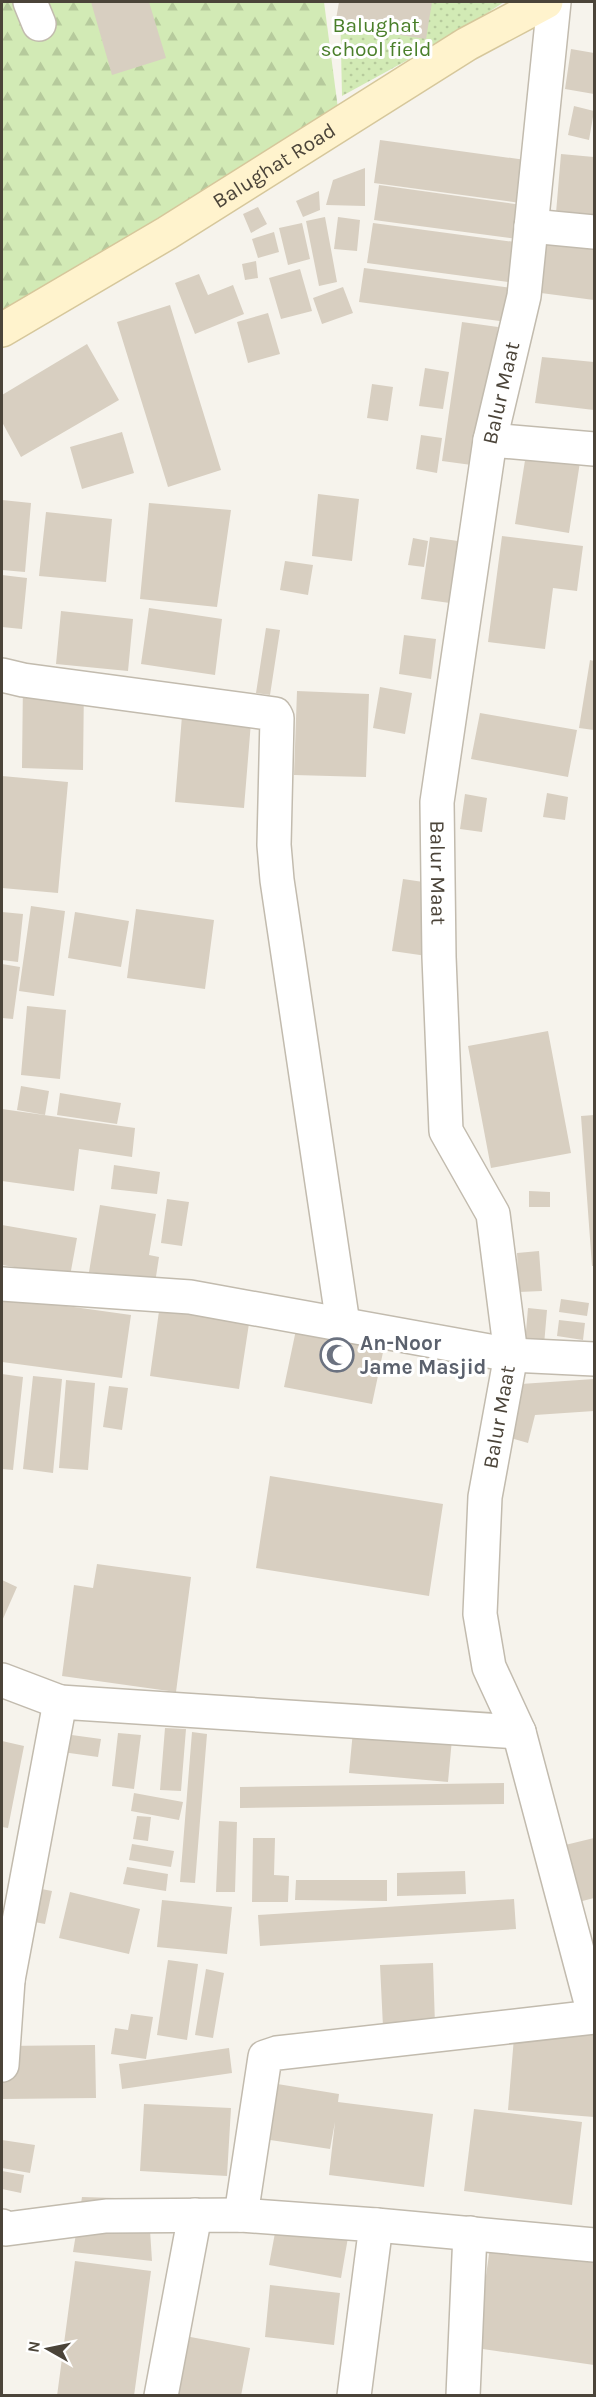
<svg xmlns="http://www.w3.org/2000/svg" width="596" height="2397" font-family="Karla,sans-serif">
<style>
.forest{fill:url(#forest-firs)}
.park{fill:url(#park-dots)}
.building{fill:#d8cfc1}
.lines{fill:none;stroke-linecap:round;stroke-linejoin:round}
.street-casing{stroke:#c2bbae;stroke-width:36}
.secondary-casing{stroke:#d6c79b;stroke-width:36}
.street{stroke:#fff;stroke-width:33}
.secondary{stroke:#fff3cd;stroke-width:33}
.labels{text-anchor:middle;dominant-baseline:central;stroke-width:6;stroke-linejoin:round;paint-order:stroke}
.park-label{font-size:21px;fill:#4a7f2a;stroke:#fff}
.street-label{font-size:21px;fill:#4b4439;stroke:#fff}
.worship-label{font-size:21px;font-weight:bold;fill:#5b616d;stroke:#fff;text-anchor:start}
</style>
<defs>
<pattern id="forest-firs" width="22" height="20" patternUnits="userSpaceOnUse" patternTransform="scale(1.5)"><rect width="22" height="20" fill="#d2eab5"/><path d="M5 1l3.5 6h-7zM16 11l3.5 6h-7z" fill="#b6ca9c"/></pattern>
<pattern id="park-dots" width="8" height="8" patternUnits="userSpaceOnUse" patternTransform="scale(1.5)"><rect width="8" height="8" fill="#d2eab5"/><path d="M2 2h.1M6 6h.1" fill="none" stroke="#b6ca9c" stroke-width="1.8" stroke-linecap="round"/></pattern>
</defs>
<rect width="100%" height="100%" fill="#f6f3ec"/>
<path class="forest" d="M2,2H324L340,124L2,327Z"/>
<path class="park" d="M340,2H504L457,33L342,96Z"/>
<path class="building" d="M91,2H149L166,58L112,75Z
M339,2H432L426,39L335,25Z
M571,49L594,53V94L565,89Z
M574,106L594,111L589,140L568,135Z
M380,140L540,162L535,205L374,183Z
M561,154L594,157V216L556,213Z
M365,168V206L326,205L333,180Z
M379,185L529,206L525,240L374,220Z
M319,191L320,210L303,217L296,201Z
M258,207L267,224L251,233L243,214Z
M325,217L337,282L319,286L306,221Z
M338,217L360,220L357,251L334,249Z
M302,223L310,259L288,265L279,228Z
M373,223L522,243L516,283L367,263Z
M274,232L279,252L258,258L252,239Z
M547,238L594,244V300L541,293Z
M256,261L258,278L245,280L242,264Z
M364,268L511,288L507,322L359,302Z
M300,269L312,311L281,319L269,278Z
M199,274L208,295L233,285L244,314L195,334L175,283Z
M343,287L353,313L322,324L313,298Z
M170,305L221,470L168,487L117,322Z
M268,313L280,354L248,363L237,322Z
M462,322L498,327L479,466L442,461Z
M87,344L119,400L21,457L2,422V395Z
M542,357L594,362V410L535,403Z
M425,368L449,372L443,409L419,406Z
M372,384L393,387L388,421L367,418Z
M122,432L134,473L82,489L70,447Z
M421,435L442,438L437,473L416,469Z
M526,454L580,462L569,533L515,524Z
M318,494L359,499L352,561L312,556Z
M2,500L31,503L25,572L2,570Z
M149,503L231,510L217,607L140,599Z
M46,512L112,519L106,582L39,576Z
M502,536L583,546L577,591L553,588L545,649L488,642Z
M430,537L465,542L457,604L421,599Z
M413,538L428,541L424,567L408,565Z
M285,561L313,565L308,595L280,590Z
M2,575L27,578L22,629L2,627Z
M149,608L222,619L215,675L141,664Z
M61,611L133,619L128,671L56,664Z
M266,628L280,630L270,695L256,693Z
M404,635L436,639L431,679L399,674Z
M590,660L594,661V730L579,728Z
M23,680L84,682L83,770L22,768Z
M380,687L412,693L405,734L373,728Z
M297,691L369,694L366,777L294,775Z
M480,713L577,730L568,777L471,759Z
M182,716L251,722L244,808L175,802Z
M2,776L68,782L58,893L2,888Z
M547,793L568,797L565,820L543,817Z
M465,794L487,798L482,832L460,829Z
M403,879L437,884L427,956L392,951Z
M31,906L65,911L54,996L19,991Z
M136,909L214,920L205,989L127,978Z
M2,912L23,914L18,962L2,960Z
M75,912L129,921L121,967L68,958Z
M2,964L20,967L13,1019L2,1018Z
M27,1006L66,1010L60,1079L21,1075Z
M548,1031L571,1153L491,1168L468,1046Z
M21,1086L49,1091L45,1115L17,1110Z
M60,1093L121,1103L117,1124L57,1115Z
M2,1109L135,1128L132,1157L79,1149L74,1191L2,1181Z
M594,1115V1266H592L581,1116Z
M114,1165L160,1172L157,1194L111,1189Z
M529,1191L550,1192V1207H529Z
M167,1199L189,1202L182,1246L161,1243Z
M100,1205L156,1214L149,1255L159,1257L155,1283L89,1272Z
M2,1225L77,1238L70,1276L2,1265Z
M539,1251L542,1291L519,1292L517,1253Z
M2,1297L131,1315L122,1378L2,1362Z
M561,1299L589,1303L587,1316L559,1312Z
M160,1304L250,1317L239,1389L150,1376Z
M301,1306L389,1324L372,1404L284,1387Z
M528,1308L547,1310L544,1345L525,1343Z
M559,1320L585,1323L583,1340L557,1336Z
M2,1374L23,1377L13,1470L2,1469Z
M33,1376L62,1379L53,1473L23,1469Z
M594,1379V1411L535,1415L528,1443L507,1437L521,1384Z
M66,1380L95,1383L88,1470L59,1468Z
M109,1386L128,1388L122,1430L103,1427Z
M270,1476L443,1504L429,1596L256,1568Z
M97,1564L191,1577L176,1692L62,1676L74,1585L93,1588Z
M2,1580L17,1587L2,1621Z
M165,1728L186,1729L181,1791L160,1790Z
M353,1731L452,1739L448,1782L349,1773Z
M192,1732L207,1734L195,1883L180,1882Z
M57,1733L101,1739L98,1757L55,1751Z
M118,1733L141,1735L134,1789L112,1786Z
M2,1741L24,1746L8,1828L2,1827Z
M504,1783V1804L240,1808V1787Z
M134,1793L183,1802L179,1820L131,1811Z
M137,1816L151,1817L148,1841L133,1839Z
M219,1821L237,1822L235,1892H216Z
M253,1838H275L274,1875L289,1876L288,1902H252Z
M594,1838V1898L571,1904L557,1847Z
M132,1844L174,1851L171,1867L129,1860Z
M127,1867L168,1874L166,1891L123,1884Z
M465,1871L466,1894L397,1896V1873Z
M296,1880H387V1901L295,1900Z
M10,1883L52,1891L45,1924L2,1916Z
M70,1892L140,1909L129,1954L59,1938Z
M514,1899L516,1929L260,1946L258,1915Z
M162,1900L232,1907L227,1954L157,1947Z
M168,1960L198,1964L187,2040L157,2035Z
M433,1963L435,2025L383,2027L380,1965Z
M206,1969L224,1973L213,2038L195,2035Z
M131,2014L153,2017L146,2059L111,2054L115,2028L128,2030Z
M515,2025L594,2031V2117L508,2110Z
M95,2045L96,2098L2,2099V2046Z
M229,2048L232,2073L122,2089L119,2064Z
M265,2082L339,2094L338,2102L433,2114L424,2187L329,2175L335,2122L330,2149L257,2138Z
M144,2104L231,2108L227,2176L140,2171Z
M474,2109L582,2122L572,2205L464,2191Z
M2,2140L35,2145L30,2173L2,2168Z
M2,2171L24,2175L21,2193L2,2189Z
M82,2197L148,2199L152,2261L73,2252Z
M280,2206L351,2220L341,2278L269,2265Z
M491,2240L594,2255V2365L476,2348Z
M75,2261L151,2271L134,2396H57Z
M270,2285L340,2293L334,2345L265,2337Z
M185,2336L250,2348L241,2396H173Z"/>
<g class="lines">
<g class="street-casing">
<g id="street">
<path d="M30,2L39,24"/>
<path id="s1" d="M554,2L524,296L490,440L437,802L439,957L446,1131L493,1214L511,1355L485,1497L480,1614L489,1667L519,1732L594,2014"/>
<path d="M531,226L594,232"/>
<path d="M490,440L594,449"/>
<path d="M2,675L23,680L275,714L277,718L274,845L277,880L343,1324"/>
<path d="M2,1284L190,1297L511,1355L594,1359"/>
<path d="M2,1680L60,1702"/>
<path d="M8,1980L60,1702L519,1732"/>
<path d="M2,1981L8,1980L2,2065"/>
<path d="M241,2215L265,2057L277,2053L594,2017"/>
<path d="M376,2225L594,2245"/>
<path d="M2,2226L6,2229L106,2216L241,2215L376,2225L354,2396"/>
<path d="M161,2396L195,2215"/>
<path d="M463,2396L470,2233"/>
</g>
</g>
<g class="secondary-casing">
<g id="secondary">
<path id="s2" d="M2,330L167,233L467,44L546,2"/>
</g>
</g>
<use href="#street" class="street"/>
<use href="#secondary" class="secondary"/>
</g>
<defs>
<g id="mosque-ring" transform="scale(1.725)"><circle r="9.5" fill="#fff" stroke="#6b7280" stroke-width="1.5"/><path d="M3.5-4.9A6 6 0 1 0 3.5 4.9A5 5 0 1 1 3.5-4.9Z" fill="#6b7280"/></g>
</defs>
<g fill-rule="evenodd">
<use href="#mosque-ring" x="337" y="1355"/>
</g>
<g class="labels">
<g class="park-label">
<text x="376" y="25">Balughat<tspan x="376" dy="24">school field</tspan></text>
</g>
<g class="street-label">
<text stroke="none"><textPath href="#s2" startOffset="318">Balughat Road</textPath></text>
<text transform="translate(501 393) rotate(-77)">Balur Maat</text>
<text stroke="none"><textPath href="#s1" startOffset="880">Balur Maat</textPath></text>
<text transform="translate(499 1417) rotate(-80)">Balur Maat</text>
</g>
<g class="worship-label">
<text x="360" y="1343">An-Noor<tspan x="360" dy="24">Jame Masjid</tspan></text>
</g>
</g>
<rect width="596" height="2397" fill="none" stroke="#4b4439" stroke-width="6"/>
<g transform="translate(48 2349) rotate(279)" stroke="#ffffff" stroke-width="4.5" paint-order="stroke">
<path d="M0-4.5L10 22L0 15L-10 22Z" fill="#4b4439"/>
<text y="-9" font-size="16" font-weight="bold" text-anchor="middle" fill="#4b4439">N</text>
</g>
</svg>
